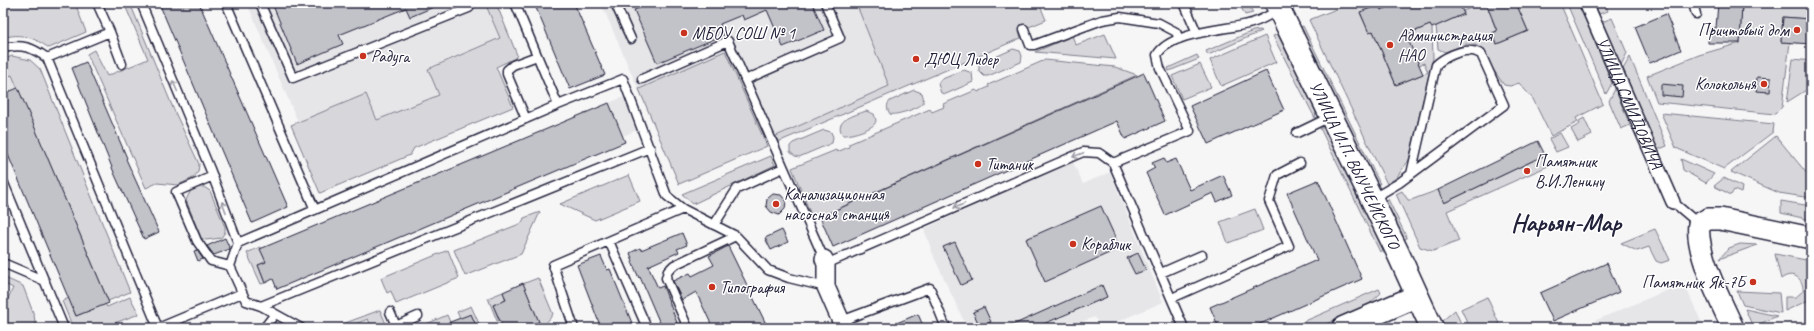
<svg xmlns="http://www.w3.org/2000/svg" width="1814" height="331" font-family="Caveat,sans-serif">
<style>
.built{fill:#e6e6e9}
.green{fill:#d7d7db;stroke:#7c7c8b}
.building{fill:#c2c2c9;stroke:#22223b}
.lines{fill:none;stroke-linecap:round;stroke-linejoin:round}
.service-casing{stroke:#22223b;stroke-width:11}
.pedestrian-casing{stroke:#22223b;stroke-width:16}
.minor-casing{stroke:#22223b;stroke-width:20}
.tertiary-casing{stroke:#22223b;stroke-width:24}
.secondary-casing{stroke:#22223b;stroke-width:25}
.service{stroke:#fff;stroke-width:8}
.pedestrian{stroke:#fff;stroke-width:13}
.minor{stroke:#fff;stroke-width:17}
.tertiary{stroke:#fff;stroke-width:21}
.secondary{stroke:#fff;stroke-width:22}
.oneway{stroke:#9c9ca7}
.poi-dot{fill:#c8321e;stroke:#fff;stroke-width:1.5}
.labels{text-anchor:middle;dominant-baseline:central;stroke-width:3;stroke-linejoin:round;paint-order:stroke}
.poi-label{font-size:17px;fill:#22223b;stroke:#fff;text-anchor:start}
.street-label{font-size:17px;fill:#22223b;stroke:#fff}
.town-label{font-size:25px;font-weight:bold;fill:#22223b;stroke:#fff}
</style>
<rect width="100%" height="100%" fill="#f6f6f7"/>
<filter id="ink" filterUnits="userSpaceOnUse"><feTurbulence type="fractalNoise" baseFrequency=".025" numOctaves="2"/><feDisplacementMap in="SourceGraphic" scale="8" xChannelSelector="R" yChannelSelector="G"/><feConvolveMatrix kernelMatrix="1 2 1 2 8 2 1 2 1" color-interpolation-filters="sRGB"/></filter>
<g filter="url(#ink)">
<path class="built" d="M247,3H485L500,38L428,68L440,95L377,120L366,94L298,122Z
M601,3H856L890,86L677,179Z
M12,75L18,88L3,94V78Z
M623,97L637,130L623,136L609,103Z
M1072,160L1083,184L1110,172L1163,302L1103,328L1094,317L1067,328H967L934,257L924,229Z
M1684,283L1704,328H1595L1592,322Z"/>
<path class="green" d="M11,3H75L86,32L49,48C35,38 20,32 3,38V6Z
M124,3H130L173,108L199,164L198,172L193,178L178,185L157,183L146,188L87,54L94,50L107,76L148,59Z
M485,3H496L517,55L515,58L496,67L513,107L414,148L410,155L320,193L291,125L366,94L377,120L439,95L428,69L500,38Z
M856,3H1039L1046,20L1019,31L1021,38L778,142L776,136L889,86Z
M1239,3H1248L1253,13L1245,15Z
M1351,3H1399L1381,10L1379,5L1360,13L1369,32L1373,31L1396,85L1428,72L1424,63L1419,65L1399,38L1430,25L1432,28L1433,58L1409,160L1396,178L1387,184L1309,20Z
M1482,3H1495L1500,15L1492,19L1497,31L1492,33L1497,44L1528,31L1516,3H1560L1603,104L1576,118L1578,122L1551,136L1533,99L1519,83L1510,86L1504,85L1488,62L1482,49L1475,45L1466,44L1445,52L1438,49L1436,26L1464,14L1463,11Z
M1571,3H1579L1612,83L1606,94L1567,4Z
M1594,3H1605L1608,11L1599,14Z
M1742,3H1811V15H1807L1806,19L1783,17L1781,42H1790L1782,107L1775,114L1657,102L1647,76L1699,55L1740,43Z
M1612,18L1627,53L1621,65L1602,22Z
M1303,26L1380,184L1373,183L1297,28Z
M1260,30L1262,31L1208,55L1206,51L1253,31Z
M1105,34L1116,59L1035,52L1072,36L1076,45Z
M1278,34L1316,111L1315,118L1273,36Z
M1265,36L1276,62L1221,86L1210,60Z
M1013,49L1020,51L1022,56L1021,62L988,76H984L979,71V65L982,63Z
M725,51L767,146L679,184L639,89Z
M1197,55L1199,59L1169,71L1168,68Z
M12,56L30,60L40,69L130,292L108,301L12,75L3,78V60Z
M1630,57L1667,146L1657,150L1623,69Z
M1793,59L1811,61V87L1787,102Z
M1045,60L1115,67L1137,75L813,220L792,168L836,150L837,152L849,147V144L930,109L932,112L944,107L943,104L976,90L978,92L989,87L988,85Z
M1200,64L1211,87L1182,99L1172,76Z
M964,70L972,73L973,82L946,94L941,93L938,84L940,80Z
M1615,89L1630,125L1621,129L1609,101Z
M914,90L922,93C923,96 924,100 923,103C920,108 895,116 890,114C887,109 886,105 890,101Z
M866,111L874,114C875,117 877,121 875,123C873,129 848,136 843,135C832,120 856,115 866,111Z
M1661,113L1774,124L1773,132L1724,169L1676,148Z
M1584,118L1592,135L1578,142L1571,129L1580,124L1579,121Z
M1320,128H1328L1386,248L1380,252Z
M824,130L831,132L833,137L832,143L799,157L795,156L790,152V146L793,143Z
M1560,133L1568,147L1556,152L1549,139Z
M1776,136L1809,176L1808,182L1811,183V198L1779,193L1731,172Z
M771,156L775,165L693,204L682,194Z
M1543,156L1548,166L1447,211L1459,241L1433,251L1420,247L1396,194L1402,191L1408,200H1411L1438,190L1444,203Z
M1681,159L1714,174L1706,183L1683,170Z
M629,175L640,201L595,220L560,204Z
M1724,178L1742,187L1741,193L1734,190L1731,195L1714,186Z
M198,187H204L210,191L225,227V232L221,238L206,240L201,238L186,200L191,190Z
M1388,199L1407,238L1402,241L1385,205Z
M1781,201L1811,206V220L1781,213Z
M1255,209L1263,230L1228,243L1220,222Z
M540,212L521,254L465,276L454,250L522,223L524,218Z
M1655,229L1670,260L1661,263L1656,261L1649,247L1637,251L1621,243Z
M1740,244L1757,245L1719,259L1729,248Z
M260,247L266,262L258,265L265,283L261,284L247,253Z
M448,250L459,278L396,304L391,291L387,293L381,278Z
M1775,254L1811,261V299L1785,311V297H1796L1803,291C1804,278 1792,270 1781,279Z
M3,277L23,286L34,315L36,328H3V309L13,288L3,283Z
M538,278L553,314C544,327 542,328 525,328L539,322L526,291L512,288Z
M1379,289L1381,293L1366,307L1316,328H1289Z
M1737,291L1779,293L1781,313L1743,305Z
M503,292L506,299L493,305L499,320L497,321L488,298Z
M130,297L139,314L101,328H73L62,301L69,298L76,316L105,304L107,307Z
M1487,297L1501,328H1470L1461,309Z
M471,306L481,328C471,328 460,320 457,312Z
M1745,309L1777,316L1753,327Z
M380,310L387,326L372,328L368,319L345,328H332Z
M1455,310L1463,328H1446L1442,321Z
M447,315L450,322L437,328H423L422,326Z"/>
<path class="building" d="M159,3H199L288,207L252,223Z
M272,3H443L410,17L406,8L339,35L343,44L297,64Z
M534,3H574L605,75L570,89Z
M652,3H812L824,30L783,47L767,10L744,20L742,15L720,24L724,35L657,63L634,10Z
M1399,3H1459L1464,14L1432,28L1430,25L1406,35L1423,74L1396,85L1373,31L1369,33L1360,12L1379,5L1381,10Z
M1486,3H1516L1528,31L1497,44L1492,33L1497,31Z
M1718,3H1742L1740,43H1708L1709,28H1716Z
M1666,14L1681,50L1650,63L1635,27Z
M1783,17L1811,19V44L1781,42Z
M86,62L127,158L126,159L159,232L144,239L115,175L72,68Z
M1266,71L1284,110L1208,144L1190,106Z
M1144,73L1165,121L1125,139L1117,121L833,247L820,217Z
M1757,77L1771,78L1770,92L1756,91Z
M1661,84L1683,86L1682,97L1661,95Z
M18,88L109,303L76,316L3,143V94Z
M609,103L625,142L277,289L273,279L265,283L258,265L266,262L260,249Z
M1538,141L1545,155L1444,203L1438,190Z
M1164,158L1166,163L1176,159L1190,190L1223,175L1232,195L1217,202L1213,193L1165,215L1146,173L1155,168L1152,163Z
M1318,180L1362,279L1251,328H1219L1210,307L1317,260L1287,193Z
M773,194L781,195L786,201L785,209L779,215L771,212L766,206L767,199Z
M1101,206L1120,248L1045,282L1026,239Z
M782,230L788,242L771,250L765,238Z
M682,233L687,245L677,249L679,252L648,266L658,288L663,286L679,328H662L640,277L639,278L632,262L633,261L630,253L640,248L641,250Z
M225,238L230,249L214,255L207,246Z
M955,242L972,280L961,285L943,247Z
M728,246L768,328H713L696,292L682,300L673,281L690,273L692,276L714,265L709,256Z
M197,250L203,259L198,261L194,251Z
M1138,253L1146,270L1135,274L1127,258Z
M601,256L607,270L610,269L634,328H601L577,265Z
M1607,263L1619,292L1553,321L1540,293Z
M523,283L539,322L525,328H503L493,305L506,300L503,292Z
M1102,285L1107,297L1034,328H1006Z
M984,307L991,322L980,327L973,312Z
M471,314L477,328H437V327Z
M918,314L924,328H885Z"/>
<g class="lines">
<g class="service-casing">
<path id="service" d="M141,3L210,169L238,243L230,266L246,301L261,306L301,328
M226,3L315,210
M260,3L293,78L469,8L466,3
M515,3L558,105
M615,3L631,39
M1184,3L1197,33
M1693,3L1696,14
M1024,29L1030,45H1034L1102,20L1120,17L1159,23L1176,32L1179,39
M110,32L122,64
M3,48C22,44 32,47 47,58L158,328
M47,58L110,32L97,3
M642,79L728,41L824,259
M745,80L840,38L825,3
M526,119L507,74V70L513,65L537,56
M1297,133L1330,117
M1113,163L1190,131L1160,68L1157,55C1170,32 1224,30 1248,24C1259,22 1269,15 1279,10
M213,176L176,192L197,241L211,261L230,266
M3,181L64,328
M1372,199L1399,183L1504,105L1481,54C1478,53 1475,51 1472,51C1461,49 1443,58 1436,65L1411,174
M1673,202L1699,224
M714,225L737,189L783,168
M609,241L647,328
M238,243L558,105L623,79L667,196L683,209L736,236L768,270L789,278L826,287
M3,263L45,281
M826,264L1083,152L1099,153L1113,163L1184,328
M1161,273L1202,255
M1172,298L1289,246L1269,201L1277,175L1300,163
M261,306L650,148
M390,312L397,328
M841,321L930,288L946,328
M396,326L418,316
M158,328L242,293
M264,328L275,314
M574,328L553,265L683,209
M688,328L666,278L668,271L674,265L736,236"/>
</g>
<g class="pedestrian-casing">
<g id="pedestrian">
<path id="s1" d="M1586,3L1673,202"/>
</g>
</g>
<g class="minor-casing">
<path id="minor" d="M824,259L826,264V287L844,328"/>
</g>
<g class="tertiary-casing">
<path id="tertiary" d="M1733,328C1721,302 1695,252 1699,224L1708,219H1720L1811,238"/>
</g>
<g class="secondary-casing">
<g id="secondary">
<path id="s2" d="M1276,3L1397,251L1432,328"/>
<path d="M1343,328L1417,296"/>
</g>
</g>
<use href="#service" class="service"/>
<use href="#pedestrian" class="pedestrian"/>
<use href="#minor" class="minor"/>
<use href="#tertiary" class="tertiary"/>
<use href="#secondary" class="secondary"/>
</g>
<defs><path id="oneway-shaft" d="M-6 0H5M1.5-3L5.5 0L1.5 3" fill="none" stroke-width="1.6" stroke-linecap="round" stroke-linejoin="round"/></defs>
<g class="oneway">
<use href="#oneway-shaft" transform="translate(175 86) rotate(-113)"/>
<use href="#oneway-shaft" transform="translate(1078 155) rotate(159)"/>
<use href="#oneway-shaft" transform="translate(959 206) rotate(157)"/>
<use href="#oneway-shaft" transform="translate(224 207) rotate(-111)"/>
</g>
</g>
<g class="poi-dot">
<circle cx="1797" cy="30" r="4"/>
<circle cx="684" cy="33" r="4"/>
<circle cx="1390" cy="45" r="4"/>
<circle cx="363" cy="56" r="4"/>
<circle cx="916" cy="59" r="4"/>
<circle cx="1764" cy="84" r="4"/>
<circle cx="978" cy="164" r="4"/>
<circle cx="1527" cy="171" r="4"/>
<circle cx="776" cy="204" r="4"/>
<circle cx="1073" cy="244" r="4"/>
<circle cx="1753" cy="282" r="4"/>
<circle cx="712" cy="287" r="4"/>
</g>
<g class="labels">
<g class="poi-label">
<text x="1789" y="30" text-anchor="end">Причтовый дом</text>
<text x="692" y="33">МБОУ СОШ № 1</text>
<text x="1398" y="35">Администрация<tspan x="1398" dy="20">НАО</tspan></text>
<text x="371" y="56">Радуга</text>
<text x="924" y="59">ДЮЦ Лидер</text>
<text x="1756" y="84" text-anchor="end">Колокольня</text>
<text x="1535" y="161">Памятник<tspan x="1535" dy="20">В.И.Ленину</tspan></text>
<text x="986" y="164">Титаник</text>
<text x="784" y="194">Канализационная<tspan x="784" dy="20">насосная станция</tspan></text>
<text x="1081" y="244">Кораблик</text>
<text x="1745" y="282" text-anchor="end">Памятник Як-7Б</text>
<text x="720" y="287">Типография</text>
</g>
<g class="street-label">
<text stroke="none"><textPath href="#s1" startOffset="109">УЛИЦА СМИДОВИЧА</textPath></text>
<text stroke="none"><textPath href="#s2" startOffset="180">УЛИЦА И.П. ВЫУЧЕЙСКОГО</textPath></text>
</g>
<g class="town-label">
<text x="1566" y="223">Нарьян-Мар</text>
</g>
</g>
<rect width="1814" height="331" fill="none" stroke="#fff" stroke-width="16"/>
<rect x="8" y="8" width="1798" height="315" fill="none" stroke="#22223b" stroke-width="1.5" filter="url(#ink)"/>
</svg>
